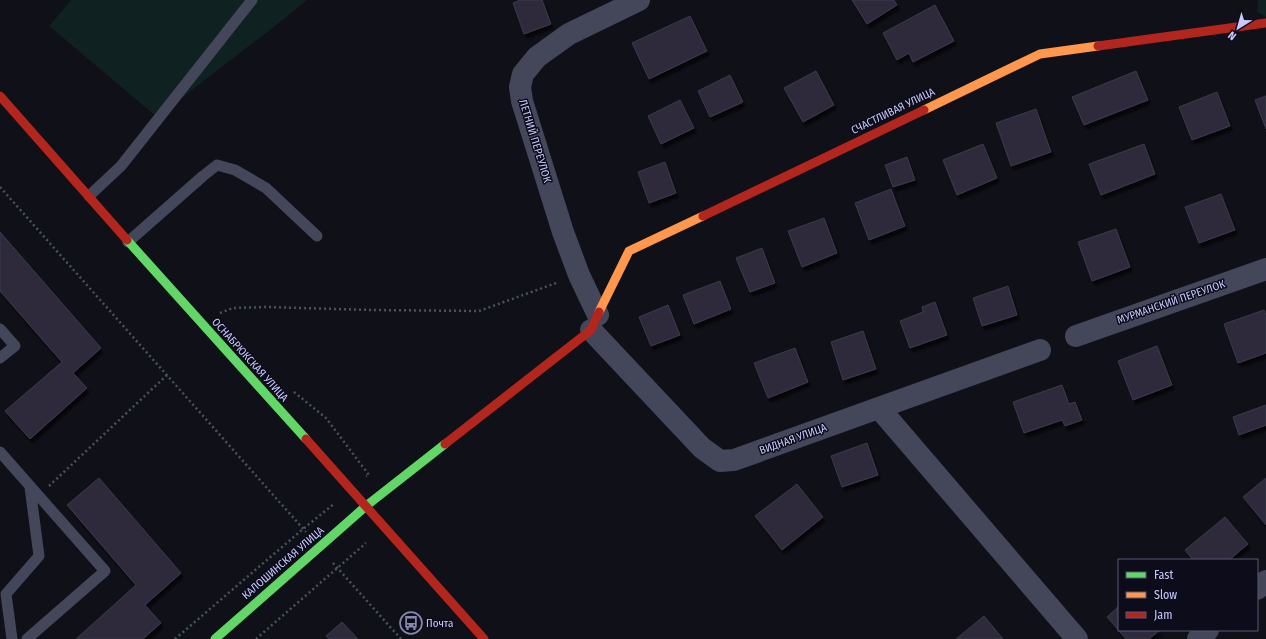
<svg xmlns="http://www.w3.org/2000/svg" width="1266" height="639" font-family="'Fira Sans Condensed',sans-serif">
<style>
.green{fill:#0f2120}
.building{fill:#2d2c3a;stroke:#3a3a4c;filter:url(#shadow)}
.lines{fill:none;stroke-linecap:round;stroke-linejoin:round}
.path{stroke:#46555d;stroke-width:2.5;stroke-dasharray:2 3;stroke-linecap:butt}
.lane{stroke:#444659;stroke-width:11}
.street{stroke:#444659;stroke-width:22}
.fast{stroke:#63d668;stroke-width:9}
.slow{stroke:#ff974d;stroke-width:9}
.jam{stroke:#b3261e;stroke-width:9}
.labels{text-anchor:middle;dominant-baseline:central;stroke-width:3;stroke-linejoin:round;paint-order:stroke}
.street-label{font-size:11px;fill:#c8c9fc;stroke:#0c0c1b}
.poi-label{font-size:11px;fill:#c8c9fc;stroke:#0c0c1b;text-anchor:start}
</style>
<defs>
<filter id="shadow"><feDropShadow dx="2.5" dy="4.5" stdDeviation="1" flood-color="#0009"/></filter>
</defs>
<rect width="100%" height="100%" fill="#101018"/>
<path class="green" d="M71,0H307L284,19L157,117L49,26Z
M1258,0H1266V17L1257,12Z"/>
<path class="building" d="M520,0H542L551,24L524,34L513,3Z
M852,0H894L897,5L867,24Z
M935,5L954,41L913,62L909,53L897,60L883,33Z
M690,16L707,51L649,79L632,43Z
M816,71L834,105L803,122L784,88Z
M1136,71L1148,100L1084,125L1072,97Z
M730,75L743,102L710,117L698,91Z
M1217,92L1230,126L1192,140L1179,107Z
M1266,96V129L1255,100Z
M680,100L694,128L661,144L648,116Z
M1036,109L1051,152L1011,166L996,123Z
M983,144L997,178L957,195L943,160Z
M1144,144L1155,174L1101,195L1089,164Z
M907,157L915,180L893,187L885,165Z
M665,162L676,193L649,203L638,172Z
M891,189L905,226L869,240L855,203Z
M1221,194L1235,230L1199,243L1185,207Z
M824,218L837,253L802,267L788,231Z
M1116,229L1130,267L1092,281L1078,242Z
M0,232L101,348L73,373L87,388L30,439L5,411L62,362L0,291Z
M762,248L775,283L750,292L736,258Z
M720,281L731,309L694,324L683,295Z
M1008,286L1017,315L982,326L973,298Z
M935,302L947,335L910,348L900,321L923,312L922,307Z
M668,305L680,335L651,346L639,317Z
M1264,310L1266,315V353L1238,363L1224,324Z
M863,331L876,369L843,380L831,342Z
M1157,346L1172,385L1133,400L1118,361Z
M795,348L808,382L768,398L754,363Z
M1062,385L1069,404L1075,402L1082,420L1065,426L1062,420L1024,433L1013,402Z
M1266,405V425L1239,435L1233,417Z
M867,443L878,475L842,487L831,456Z
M99,478L181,573L145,605L161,623L143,639H76L136,585L67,505Z
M1266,478V525L1243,497Z
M797,484L823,517L782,550L755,516Z
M1225,517L1248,544L1229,560H1193L1185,550Z
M1119,606V630H1160L1149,639H1126L1107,617Z
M984,616L1003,639H956Z
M342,622L358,639H329L326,636Z"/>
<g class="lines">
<path class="path" d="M0,187L306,532
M220,313L233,308L267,307L371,310L479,311L559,282
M294,392L326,418L369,475L366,476
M49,486L167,375
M333,563L401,639
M175,639L303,529L335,503
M256,639L366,543"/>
<path class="lane" d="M89,196L121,166L252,0
M128,242L203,176L217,165L235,170L266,188L317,236
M0,329L15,346L0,358
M0,452L105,571L27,639
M12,639L6,594L39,556L30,487"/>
<path class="street" d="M598,315L579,275L563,232L522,101L520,87L523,74L537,57L569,34L639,0
M591,330L702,448L720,461L734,460L1040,350
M1076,336L1266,269
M879,408L1077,639
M1257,589L1266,581
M1198,639L1208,630"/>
<path class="fast" d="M127,240L306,439
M215,639L366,506L445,444"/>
<path class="slow" d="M924,110L1040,54L1098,46
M599,312L629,251L703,216"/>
<path class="jam" d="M1098,46L1266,23
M0,96L127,240
M703,216L924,110
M306,439L484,639
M445,444L591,330L599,312"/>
</g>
<defs>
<g id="bus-ring" transform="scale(1.15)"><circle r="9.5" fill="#0c0c1b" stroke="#8888ac" stroke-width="1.5"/><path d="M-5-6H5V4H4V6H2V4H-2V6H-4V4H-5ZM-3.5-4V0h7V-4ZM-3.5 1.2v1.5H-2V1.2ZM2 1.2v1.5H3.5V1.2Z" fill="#8888ac"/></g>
</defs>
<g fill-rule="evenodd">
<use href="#bus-ring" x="411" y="623"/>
</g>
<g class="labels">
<g class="street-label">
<text transform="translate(893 111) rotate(-26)">СЧАСТЛИВАЯ УЛИЦА</text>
<text transform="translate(535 141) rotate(73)">ЛЕТНИЙ ПЕРЕУЛОК</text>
<text transform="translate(1171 302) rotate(-19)">МУРМАНСКИЙ ПЕРЕУЛОК</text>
<text transform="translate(250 360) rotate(48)">ОСНАБРЮКСКАЯ УЛИЦА</text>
<text transform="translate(793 439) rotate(-20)">ВИДНАЯ УЛИЦА</text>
<text transform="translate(283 563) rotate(-41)">КАЛОШИНСКАЯ УЛИЦА</text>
</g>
<g class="poi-label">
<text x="426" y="623">Почта</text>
</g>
</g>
<rect x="1118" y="559" width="140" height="72" fill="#0c0c1b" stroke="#575875"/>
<rect x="1126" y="572" width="20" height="6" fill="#63d668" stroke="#575875"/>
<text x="1154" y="579" font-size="12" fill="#c8c9fc">Fast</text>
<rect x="1126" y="592" width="20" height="6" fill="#ff974d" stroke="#575875"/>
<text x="1154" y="599" font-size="12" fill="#c8c9fc">Slow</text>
<rect x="1126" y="612" width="20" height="6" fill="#b3261e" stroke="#575875"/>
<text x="1154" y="619" font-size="12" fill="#c8c9fc">Jam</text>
<g transform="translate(1238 28) rotate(217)" stroke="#0c0c1b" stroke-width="3" paint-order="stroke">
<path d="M0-3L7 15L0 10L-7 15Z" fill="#c8c9fc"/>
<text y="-6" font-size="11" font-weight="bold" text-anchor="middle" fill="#c8c9fc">N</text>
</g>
</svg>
